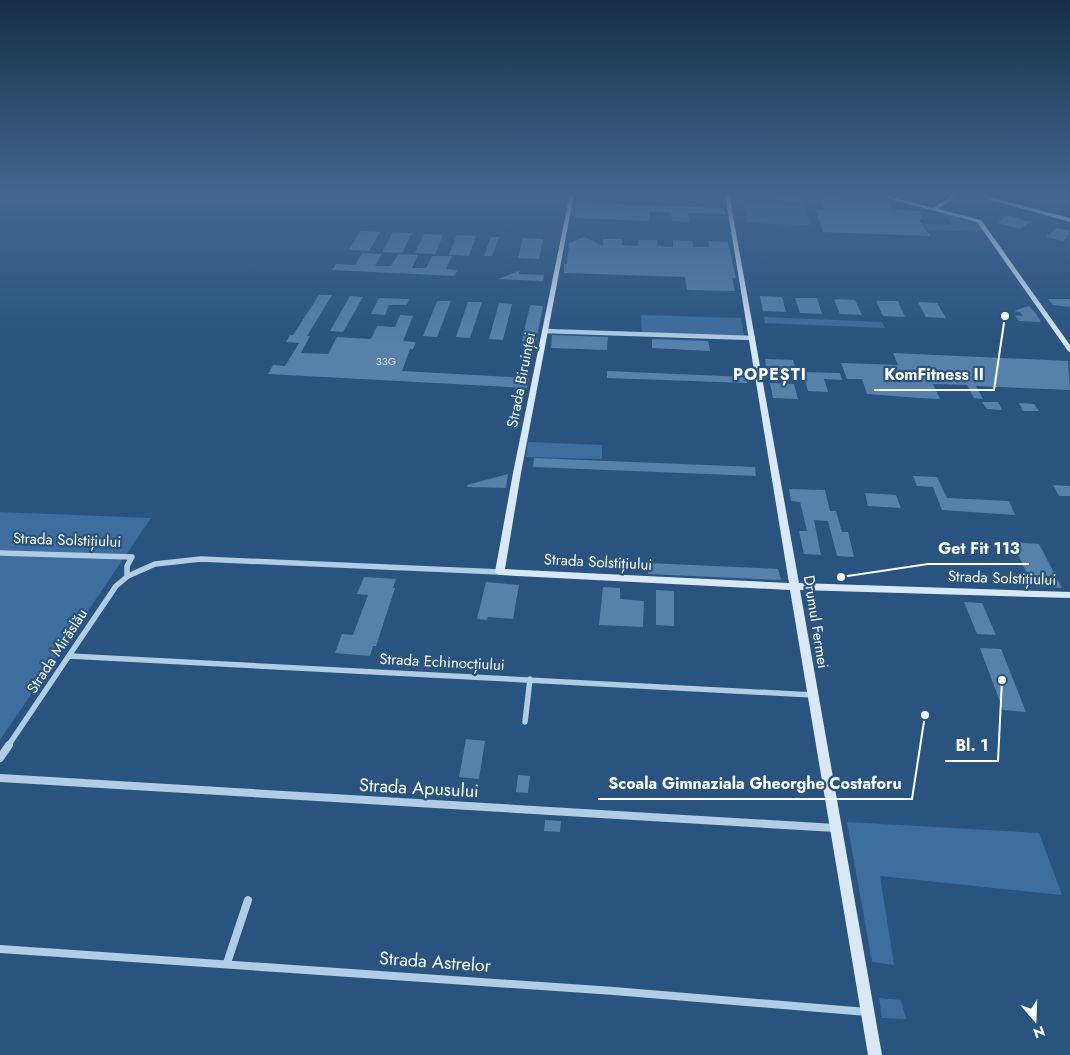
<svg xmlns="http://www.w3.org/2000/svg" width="1070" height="1055" font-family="Jost,sans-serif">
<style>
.green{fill:#3e6e9d}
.building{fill:#5681ab}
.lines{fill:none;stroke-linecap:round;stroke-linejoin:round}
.street-far3{stroke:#b1cce5;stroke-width:3}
.street-far2{stroke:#b1cce5;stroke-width:4.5}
.street-far1{stroke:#b1cce5;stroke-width:5.5}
.street{stroke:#b1cce5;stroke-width:8}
.secondary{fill:#dae8f5;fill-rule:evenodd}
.rail{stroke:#fff;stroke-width:2;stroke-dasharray:5.5 2.5;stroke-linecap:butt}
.labels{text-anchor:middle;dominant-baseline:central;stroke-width:4.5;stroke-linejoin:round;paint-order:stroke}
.far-number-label{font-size:11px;fill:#d5e0ea}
.street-label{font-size:15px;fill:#fff;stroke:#295480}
.far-district-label{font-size:16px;font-weight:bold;letter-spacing:1px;fill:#fff;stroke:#295480}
.near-street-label{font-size:18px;fill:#fff;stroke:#295480}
.leader{fill:none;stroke:#fff;stroke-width:2}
.callout-dot{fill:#fff;stroke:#295480;stroke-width:2}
.callout-label{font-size:16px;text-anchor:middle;font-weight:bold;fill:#fff;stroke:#295480;stroke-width:4.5;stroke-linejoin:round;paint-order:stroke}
</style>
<rect width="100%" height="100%" fill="#295480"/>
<path class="green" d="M743,203L803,205L810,225L748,223Z
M944,213L976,221L984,232L928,230L924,224L952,225Z
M641,315L741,318L744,336L642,333Z
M764,317L882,322L885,328L765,323Z
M528,442L602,445V459L526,457Z
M0,512L151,518L0,740Z
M847,822L1039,833L1062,895L880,876L894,965L872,962Z
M879,998L901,1000L906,1019L882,1018Z"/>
<path class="building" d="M770,194H799L801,201L772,200Z
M821,198L885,200L892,209L919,211L923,219H919L930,236L823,232L815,209L825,210Z
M576,203L724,208L725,214L688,213L689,222L672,221L671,213L664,212H649V221L574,218Z
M1007,215L1018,218L1030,222L1020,229L998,223Z
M1057,228L1070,231V234L1063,241L1046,237Z
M360,231L380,232L369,251L349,250Z
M393,232L412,233L402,253L382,252Z
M424,234L443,235L435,254L415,253Z
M457,235L476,236L469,256L449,255Z
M491,237H499L492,256H484Z
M584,237L603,246V239H622V245L638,246V240H657V246L673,247V240L692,241L693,247H709L708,241L728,242L736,278H732L735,291L687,290L685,277L564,273V264H567L569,243Z
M523,238L543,239L539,259L518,258Z
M362,253L382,254L375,266H391L398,254L418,255L412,268H426L432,256H452L446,269L457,270L455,276L332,270L336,264L355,265Z
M519,271V274L544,275L543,281L498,279Z
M319,295H332L307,336H310L301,353L328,354L337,337L371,339L377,326L395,327L400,315L413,316L403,341L416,342L413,349H410L402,371L529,378L527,388L268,374L273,365L285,366L299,343L286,342L290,335H293Z
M350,296L363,297L343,332L330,331Z
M760,296L782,297L786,312L763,311Z
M379,298L409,299L407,305H389L385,315L371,314Z
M795,298H817L822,314L800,313Z
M834,299L855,300L862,315L840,314Z
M1048,299H1070V307L1053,305Z
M437,301H451L437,337L423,336Z
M876,301H898L905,317L883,316Z
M468,302H482L470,338L456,337Z
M918,302L937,303L946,318L926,317Z
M499,303L512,304L503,340L489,339Z
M530,305L543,306L536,342L522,341Z
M1029,306L1035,312L1041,322L1019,321L1015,315L1023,316L1020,312L1014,311Z
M552,335L608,337L607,350L551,348Z
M652,339L708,341L710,351L652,348Z
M893,353L1068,361L1070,390L976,386L983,399L974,398L967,385L933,384L940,399L919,398L867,394L862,379H847L841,363L898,365Z
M765,359L793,360L795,367L766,366Z
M607,371L746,377L747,383L607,378Z
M803,372L840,373L842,380L824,379L828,392L808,391Z
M770,383L794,384L798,399L773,398Z
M982,402H998L1002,410L987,409Z
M1019,403L1034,404L1039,411H1023Z
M534,458L755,467L756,476L533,467Z
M508,474L506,488L468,487L467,485Z
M913,476L937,477L947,498L1009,501L1015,515L942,510L933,487L917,486Z
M1053,485L1070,486V496H1059Z
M789,489L825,490L830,511H836L842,532H848L854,557L837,556L828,521L814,520L821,555L804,554L799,531H807L800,502L791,501Z
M865,493L896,495L901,508L868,506Z
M1012,542L1039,544L1062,588L1033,586Z
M648,563L778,569L781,580L648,574Z
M364,577L396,579L393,588H395L376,646H373L370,656L335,653L342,634L353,635L368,595L357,594Z
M486,582L519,585L513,619L488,617L487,620L477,619Z
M603,587L620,588V599L644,601L643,627L599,625Z
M656,590L674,591V626L656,625Z
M964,602L982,603L996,635L977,634Z
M980,648L1001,649L1026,712L1003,710Z
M466,739L485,741L479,779L459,777Z
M518,775L530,776L528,793L516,792Z
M545,820L561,821L560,832L544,831Z"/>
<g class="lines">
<path class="street-far3" d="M545,331H551"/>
<path class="street-far2" d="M545,331L753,338"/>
<path class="street-far1" d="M0,553L132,557L127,566V575
M69,656L813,695
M525,722L530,679
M8,746L116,586L128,576L155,564L201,559L500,572"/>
<path class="street" d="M0,758L9,745
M0,778L835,828
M0,949L614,991L867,1012
M227,963L248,900"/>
<path class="secondary" d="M570,194H574L521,473L505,569L789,583L725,194H729L799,583L1070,592V598L800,590L882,1055H868L790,590L500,575L497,574L495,572L513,473Z
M871,194H879L933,208L954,194H959L938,209L981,220L1070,345V352L1068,351L977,222Z
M969,194H977L1070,218V222Z"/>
<path class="rail" d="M941,194L948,196"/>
</g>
<linearGradient id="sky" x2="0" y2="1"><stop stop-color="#172e46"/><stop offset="0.57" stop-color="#436791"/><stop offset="1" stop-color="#436791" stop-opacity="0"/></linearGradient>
<rect width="1070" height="342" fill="url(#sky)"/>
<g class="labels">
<g class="far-number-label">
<text x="386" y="361">33G</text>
</g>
<g class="street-label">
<text transform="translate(521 380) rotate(-79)">Strada Biruinței</text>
<text transform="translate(67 540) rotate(2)">Strada Solstițiului</text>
<text transform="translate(598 562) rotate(3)">Strada Solstițiului</text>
<text transform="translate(1002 578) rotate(2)">Strada Solstițiului</text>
<text transform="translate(816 622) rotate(81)">Drumul Fermei</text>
<text transform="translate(57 651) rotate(-57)">Strada Mirăslău</text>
<text transform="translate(442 662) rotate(3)">Strada Echinocțiului</text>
</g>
<g class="far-district-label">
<text x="770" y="374">POPEȘTI</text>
</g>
<g class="near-street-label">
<text transform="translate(419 788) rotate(3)">Strada Apusului</text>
<text transform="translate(435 962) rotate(4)">Strada Astrelor</text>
</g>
</g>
<path class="leader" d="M1005 316L994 390H874M841 577L928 564H1029M1002 680L998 761H945M925 715L912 799H598"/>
<g class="callout-dot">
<circle cx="1005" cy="316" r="5"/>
<circle cx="841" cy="577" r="5"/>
<circle cx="1002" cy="680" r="5"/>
<circle cx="925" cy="715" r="5"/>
</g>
<g class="callout-label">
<text x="934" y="380">KomFitness II</text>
<text x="979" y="554">Get Fit 113</text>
<text x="972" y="751">Bl. 1</text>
<text x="755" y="789">Scoala Gimnaziala Gheorghe Costaforu</text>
</g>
<g transform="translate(1035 1020) rotate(161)" stroke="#295480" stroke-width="4" paint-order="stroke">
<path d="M0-4L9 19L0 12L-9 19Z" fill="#ffffff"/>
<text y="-8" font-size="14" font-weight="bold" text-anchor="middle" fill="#ffffff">N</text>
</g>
</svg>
